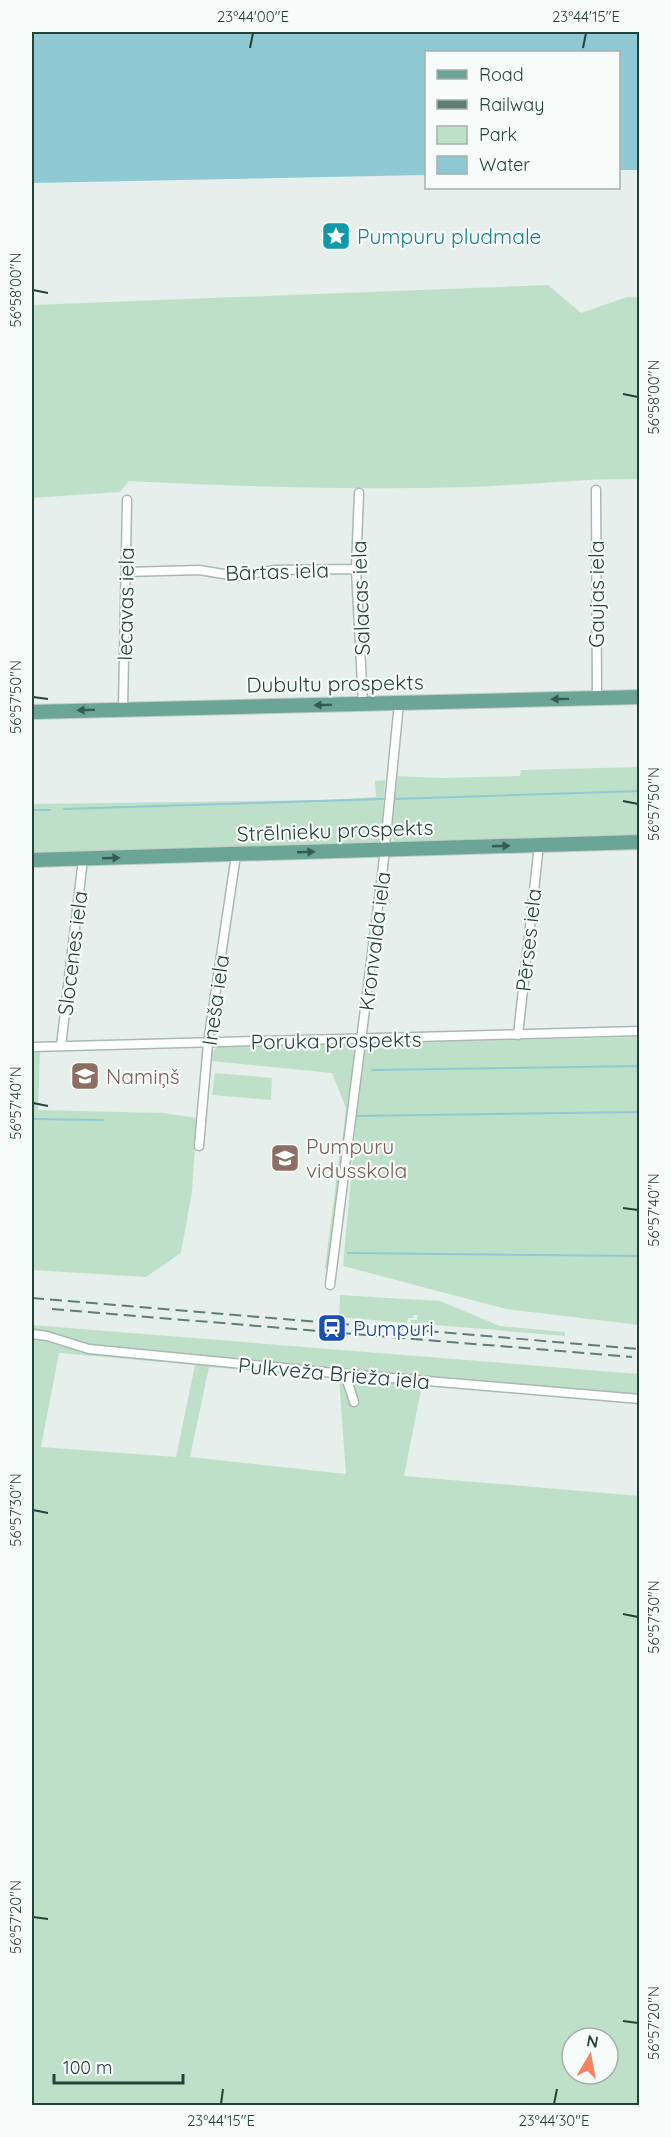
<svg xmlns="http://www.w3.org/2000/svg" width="671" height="2137" font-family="Quicksand,sans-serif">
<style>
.green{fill:#bfe0c8;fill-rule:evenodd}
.water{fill:#8ec9d4}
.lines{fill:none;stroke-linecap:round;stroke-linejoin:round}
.stream{stroke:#8ec9d4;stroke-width:2}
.street-casing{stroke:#a8b8b2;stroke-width:11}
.primary-casing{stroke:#c2cac8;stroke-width:16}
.street{stroke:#fff;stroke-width:8}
.primary{stroke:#6aa596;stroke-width:14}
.rail{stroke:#5f7d75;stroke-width:2;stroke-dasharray:12 6;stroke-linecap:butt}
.oneway{fill:#365b51}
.ticks{fill:none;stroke:#24423a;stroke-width:2}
.labels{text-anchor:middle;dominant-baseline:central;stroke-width:4.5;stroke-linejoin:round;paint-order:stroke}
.culture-label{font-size:21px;fill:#0d838f;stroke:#f7fbf9;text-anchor:start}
.street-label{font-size:21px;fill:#24423a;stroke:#f7fbf9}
.education-label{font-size:21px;fill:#785e54;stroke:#f7fbf9;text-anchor:start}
.transit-label{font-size:21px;fill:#164399;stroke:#f7fbf9;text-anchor:start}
.neatline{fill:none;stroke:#24423a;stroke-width:2}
.ticks-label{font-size:15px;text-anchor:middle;fill:#24423a}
</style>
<rect width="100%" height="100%" fill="#e6efeb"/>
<path class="green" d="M548,285L581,313L627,297L639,298V479C583,478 527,485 471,487C357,490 243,487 129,481L120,492L32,498V305Z
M639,767V837L400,844L394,840L390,832L396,776L441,778L520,776L521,770Z
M385,780L381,840L376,844L32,856V804L327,800L376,797L375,781Z
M639,1037V1325L506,1309L343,1266L356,1121L350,1117L342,1144L346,1108L332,1073L211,1061L212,1052L217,1047Z
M32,1051H40L38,1110L163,1113L197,1118L192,1191L181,1253L146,1277L32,1270Z
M215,1073L272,1078L271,1100L212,1095Z
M340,1151L344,1152L328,1269L325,1268Z
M340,1295L440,1301L500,1326L565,1332V1336L411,1323V1320H417L418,1315H414L413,1318H408L407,1323L339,1317Z
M32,1325L639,1374V1402L422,1385L404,1476L639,1496V2105H32ZM59,1353L195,1365L176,1457L41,1447ZM209,1367L339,1378L346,1474L190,1457ZM572,2038H608V2074H572Z"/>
<path class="water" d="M32,32H639V170H619L618,52H426V175L32,183Z"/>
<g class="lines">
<path class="stream" d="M395,799L640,791
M64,809L383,799
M32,810H50
M372,1070L640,1066
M357,1116L640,1112
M32,1119L103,1120
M348,1253L640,1256"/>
<g class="street-casing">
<path id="street" d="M596,490L597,698
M359,493L356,569L363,704
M126,572L199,570L236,576L275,570L356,569
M123,709L127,500
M518,1035L539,845
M61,1046L83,859
M32,1047L640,1031
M199,1146L208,1043L236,855
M330,1285L383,867L399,703
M32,1334L47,1336L89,1349L345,1374L640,1399
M345,1374L354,1402"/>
</g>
<g class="primary-casing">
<path id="primary" d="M32,712L640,697
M32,860L640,842"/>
</g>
<use href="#street" class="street"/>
<use href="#primary" class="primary"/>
<path class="rail" d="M32,1298L640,1349
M52,1309L632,1357"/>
</g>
<defs><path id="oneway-solid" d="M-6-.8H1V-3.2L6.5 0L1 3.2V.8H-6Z" transform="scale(1.5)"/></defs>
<g class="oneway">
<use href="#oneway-solid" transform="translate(560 699) rotate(179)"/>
<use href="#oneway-solid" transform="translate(323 705) rotate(179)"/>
<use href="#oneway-solid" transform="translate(86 710) rotate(179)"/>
<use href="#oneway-solid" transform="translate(501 846) rotate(-2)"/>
<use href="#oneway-solid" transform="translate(306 852) rotate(-2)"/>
<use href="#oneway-solid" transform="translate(111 858) rotate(-2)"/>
</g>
<path class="ticks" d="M250,48L253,33M583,48L586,33M33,290L48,293M623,394L638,397M33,697L48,699M623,801L638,804M33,1103L48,1106M623,1208L638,1210M33,1510L48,1513M623,1614L638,1617M33,1917L48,1919M623,2021L638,2023M221,2104L223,2089M554,2104L557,2089"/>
<defs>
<g id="sight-square" transform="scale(1.5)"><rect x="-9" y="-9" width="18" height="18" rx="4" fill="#0f9aa8" stroke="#f7fbf9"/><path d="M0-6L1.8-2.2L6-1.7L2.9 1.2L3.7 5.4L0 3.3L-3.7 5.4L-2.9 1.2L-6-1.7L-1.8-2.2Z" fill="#fff"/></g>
<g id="school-square" transform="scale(1.5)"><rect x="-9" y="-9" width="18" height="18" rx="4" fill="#8d6e63" stroke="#f7fbf9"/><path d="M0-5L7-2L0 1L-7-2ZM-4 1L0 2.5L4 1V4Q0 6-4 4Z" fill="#fff"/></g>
<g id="station-square" transform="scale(1.5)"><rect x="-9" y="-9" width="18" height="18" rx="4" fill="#1a4fb4" stroke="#f7fbf9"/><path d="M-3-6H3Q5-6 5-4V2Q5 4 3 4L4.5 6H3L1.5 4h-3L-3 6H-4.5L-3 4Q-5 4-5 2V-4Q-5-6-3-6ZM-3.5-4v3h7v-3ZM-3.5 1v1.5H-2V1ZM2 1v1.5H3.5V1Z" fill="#fff"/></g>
</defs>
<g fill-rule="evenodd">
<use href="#sight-square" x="336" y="236"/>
<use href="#school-square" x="85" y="1076"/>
<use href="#school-square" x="285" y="1158"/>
<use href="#station-square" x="332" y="1328"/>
</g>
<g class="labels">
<g class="culture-label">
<text x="357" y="236">Pumpuru pludmale</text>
</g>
<g class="street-label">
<text transform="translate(277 571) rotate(-2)">Bārtas iela</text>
<text transform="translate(596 594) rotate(-90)">Gaujas iela</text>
<text transform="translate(360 598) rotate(-92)">Salacas iela</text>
<text transform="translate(125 604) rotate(-89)">Iecavas iela</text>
<text transform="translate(335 683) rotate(-1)">Dubultu prospekts</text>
<text transform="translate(335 830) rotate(-2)">Strēlnieku prospekts</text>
<text transform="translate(528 940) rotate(-84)">Pērses iela</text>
<text transform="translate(374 941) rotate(-83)">Kronvalda iela</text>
<text transform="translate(72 953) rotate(-83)">Slocenes iela</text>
<text transform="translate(215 1000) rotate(-82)">Ineša iela</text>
<text transform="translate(336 1040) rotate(-1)">Poruka prospekts</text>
<text transform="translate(334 1373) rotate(5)">Pulkveža Brieža iela</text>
</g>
<g class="education-label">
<text x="106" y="1076">Namiņš</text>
<text x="306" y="1146">Pumpuru<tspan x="306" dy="24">vidusskola</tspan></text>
</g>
<g class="transit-label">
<text x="353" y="1328">Pumpuri</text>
</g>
</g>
<rect width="671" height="2137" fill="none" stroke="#f7fbf9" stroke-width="66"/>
<rect x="425" y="51" width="195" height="138" fill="#f7fbf9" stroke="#a3b1ad" stroke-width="1.5"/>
<rect x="437" y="70" width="30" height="9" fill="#6aa596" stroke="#a3b1ad" stroke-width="1.5"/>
<text x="479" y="81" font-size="18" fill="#24423a">Road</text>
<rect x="437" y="100" width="30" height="9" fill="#5f7d75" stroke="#a3b1ad" stroke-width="1.5"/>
<text x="479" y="111" font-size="18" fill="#24423a">Railway</text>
<rect x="437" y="126" width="30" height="18" fill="#bfe0c8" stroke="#a3b1ad" stroke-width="1.5"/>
<text x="479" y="141" font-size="18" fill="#24423a">Park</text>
<rect x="437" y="156" width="30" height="18" fill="#8ec9d4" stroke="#a3b1ad" stroke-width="1.5"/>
<text x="479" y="171" font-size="18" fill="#24423a">Water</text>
<g transform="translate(590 2056) rotate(10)"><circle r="28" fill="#f7fbf9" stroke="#a3b1ad" stroke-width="1.5"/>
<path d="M0-4.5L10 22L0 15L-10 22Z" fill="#f4845f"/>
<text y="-9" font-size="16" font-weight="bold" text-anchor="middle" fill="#24423a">N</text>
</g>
<path d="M54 2074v9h129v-9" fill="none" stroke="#24423a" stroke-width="3"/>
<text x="63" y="2074" font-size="18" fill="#24423a" stroke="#f7fbf9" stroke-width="4.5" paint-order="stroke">100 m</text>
<rect x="33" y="33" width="605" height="2071" class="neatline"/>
<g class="ticks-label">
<text x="253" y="22">23°44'00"E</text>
<text x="586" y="22">23°44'15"E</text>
<text transform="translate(16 290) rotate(-90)" y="5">56°58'00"N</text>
<text transform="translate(654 397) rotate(-90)" y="5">56°58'00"N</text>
<text transform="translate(16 697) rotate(-90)" y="5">56°57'50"N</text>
<text transform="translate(654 804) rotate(-90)" y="5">56°57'50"N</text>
<text transform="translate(16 1103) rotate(-90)" y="5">56°57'40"N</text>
<text transform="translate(654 1210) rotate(-90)" y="5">56°57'40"N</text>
<text transform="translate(16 1510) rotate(-90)" y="5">56°57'30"N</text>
<text transform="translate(654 1617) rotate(-90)" y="5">56°57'30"N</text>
<text transform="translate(16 1917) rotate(-90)" y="5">56°57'20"N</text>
<text transform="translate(654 2023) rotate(-90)" y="5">56°57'20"N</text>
<text x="221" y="2126">23°44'15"E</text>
<text x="554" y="2126">23°44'30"E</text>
</g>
</svg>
